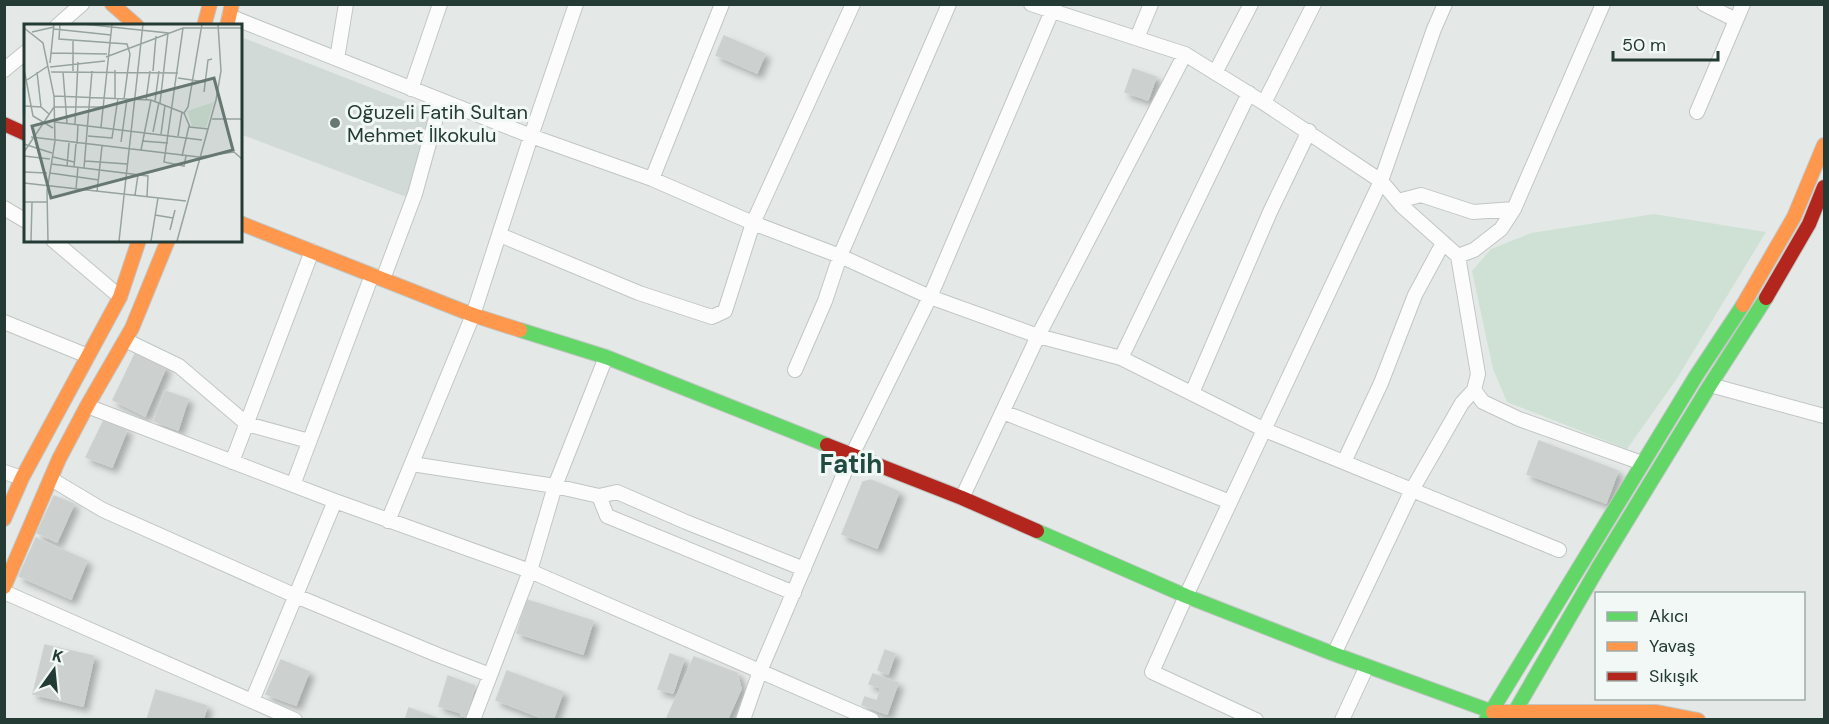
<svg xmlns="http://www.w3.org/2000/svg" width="1829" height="724" font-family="'DM Sans',sans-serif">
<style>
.built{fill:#d2dad7}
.green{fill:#cfe1d4}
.building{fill:#ccd0ce;stroke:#cdd2d0;stroke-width:1.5;filter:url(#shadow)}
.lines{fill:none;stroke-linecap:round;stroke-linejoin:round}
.street-casing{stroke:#c1c6c4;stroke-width:16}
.fast-casing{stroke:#c0c6c4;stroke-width:16}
.slow-casing{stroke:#c0c6c4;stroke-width:16}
.jam-casing{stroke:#c0c6c4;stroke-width:16}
.street{stroke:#fbfcfb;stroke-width:14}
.fast{stroke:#63d668;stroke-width:14}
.slow{stroke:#ff974d;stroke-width:14}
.jam{stroke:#b3261e;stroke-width:14}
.poi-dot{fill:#677873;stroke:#f2f8f5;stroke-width:2}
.labels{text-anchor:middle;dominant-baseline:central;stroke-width:6;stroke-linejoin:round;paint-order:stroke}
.poi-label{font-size:20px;fill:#233b34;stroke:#f2f8f5;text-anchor:start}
.district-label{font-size:26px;font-weight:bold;fill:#214b40;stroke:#f2f8f5}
.inset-river{fill:none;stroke:#a8cfd4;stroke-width:3}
.inset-road{fill:none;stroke:#97a39f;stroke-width:1.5}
.view{fill:#677873;fill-opacity:0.15;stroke:#677873;stroke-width:3}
.inset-edge{fill:none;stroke:#233b34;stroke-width:3}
</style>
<defs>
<filter id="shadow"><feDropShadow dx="5" dy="5" stdDeviation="3" flood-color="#0004"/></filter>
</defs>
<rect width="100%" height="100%" fill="#e4e9e7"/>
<path class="built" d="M241,37L433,112L409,198L240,134V41Z"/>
<path class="green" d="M1654,214L1766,232L1676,380L1627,449L1507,402L1493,369L1472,271L1491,249L1531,233Z"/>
<path class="building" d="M724,36L765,54L757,73L716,55Z
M1133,69L1156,77L1148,100L1125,92Z
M135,354L166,367L145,416L113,400Z
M165,391L188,399L178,430L154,421Z
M104,420L127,430L112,467L86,457Z
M1539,441L1618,471L1606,503L1527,474Z
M871,480L899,492L877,548L842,534L863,482Z
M54,496L74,504L57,542L37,533Z
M36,538L87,561L71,599L19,576Z
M527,600L593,621L583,654L517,633Z
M45,645L94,656L83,706L33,694Z
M885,650L895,654L888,674L878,670Z
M670,654L684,659L673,693L658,689Z
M694,657L737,673L741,689L727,720H666Z
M281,660L309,672L296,705L266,694Z
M507,671L563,692L553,720H547L496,700Z
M873,674L898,683L887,714L862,705L865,697L877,701L881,688L869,684Z
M448,676L475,686L466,717L461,715V713L439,706Z
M156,690L207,706L203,720H147Z
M409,708L436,718L435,720H405Z"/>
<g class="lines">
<g class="street-casing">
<path id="street" d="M1031,4L1185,54L1264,103L1381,181L1402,206L1458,256L1474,250L1501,229L1514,209L1603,4
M1704,4L1736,20
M229,16L531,136L652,179L753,223L840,256L930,297L1038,336L1121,358L1265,430L1559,550
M57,26L82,4
M1137,38L1151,4
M337,59L346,4
M4,70L26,52
M1215,73L1251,4
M411,89L440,4
M1264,103L1314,4
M1697,112L1743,4
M652,179L722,4
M1398,201L1421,195L1473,212L1514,209
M4,208L26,221
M500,235L639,293L712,317L725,311L753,223L853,4
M53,240L120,297
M1458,256L1478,374L1474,390L1483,402L1519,419L1642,463
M383,279L415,194L441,100
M4,322L88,356
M125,340L179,366L247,424L309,441
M1121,358L1249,93
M795,370L825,301L840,256L949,4
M1710,385L1824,416
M1192,393L1270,212L1309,131
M87,406L335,501L530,571L872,720
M1003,412L1230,502
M232,462L312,251
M1344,462L1381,383L1415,295L1443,243
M412,464L555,486L599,496L607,516L794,593
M4,472L22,478
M51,479L103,510L296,596L438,655L490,675
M293,485L372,275
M599,496L617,492L686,522L804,569
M962,498L1038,336L1185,54
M388,521L473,315L531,136L576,4
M4,592L295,720
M1334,654L1412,490L1462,403L1474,390
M252,701L335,501
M473,720L530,571L555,486L606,357
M743,720L760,671L852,455L930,297L1055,4
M1256,720L1152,672L1186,596L1381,181L1434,29L1445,4
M1342,720L1367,666"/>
</g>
<g class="fast-casing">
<path id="fast" d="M520,330L606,357L827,445
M1037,531L1186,596L1334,654L1493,712
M1486,720L1696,376L1743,305
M1510,720L1598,568L1710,385L1766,298"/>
</g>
<g class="slow-casing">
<path id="slow" d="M112,4L137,26
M204,26L210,4
M227,26L232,4
M240,223L473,315L520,330
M1743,305L1794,217L1824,145
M4,519L22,478L120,297L139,240
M4,587L59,459L87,406L132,328L168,240
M1493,712H1657L1698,720"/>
</g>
<g class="jam-casing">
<path id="jam" d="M4,124L26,134
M1766,298L1809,224L1824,187
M827,445L962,498L1037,531"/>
</g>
<use href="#street" class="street"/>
<use href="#fast" class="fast"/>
<use href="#slow" class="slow"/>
<use href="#jam" class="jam"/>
</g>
<circle class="poi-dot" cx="335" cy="123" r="6"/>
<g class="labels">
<g class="poi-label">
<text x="347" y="112">Oğuzeli Fatih Sultan<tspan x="347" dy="23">Mehmet İlkokulu</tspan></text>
</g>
<g class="district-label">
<text x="851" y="464">Fatih</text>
</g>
</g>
<g transform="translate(24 24)">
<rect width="218" height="218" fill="#e4e9e7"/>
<path d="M190,78L182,104L168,102L163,87Z" fill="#cfe1d4"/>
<path class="inset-river" d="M0,63V91"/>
<path class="inset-road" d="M36,0L35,15L103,20L106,30L100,75M59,0L144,9L136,79M0,4L19,19L30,72L31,117L23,167L24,217M159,4L140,138L160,142L162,132M30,5L87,11M8,8L30,3M27,29L83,30M82,33L159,4H218M26,39L30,0M26,43L81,37M0,45L9,92L29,104M49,47V16M129,47L132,12M13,48L17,83M27,48L154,49M39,48L43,99M154,54L181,58M3,56L24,42M180,68L184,36L188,35M30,72L127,76L160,89L164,83L178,0M91,74V46M122,76L126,47M131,77L135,47M0,82L17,83L25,90M160,89L166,103L184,105M188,95H218M31,98L178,116M51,100L54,38M77,103L88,0M129,108L135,78M137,110L141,81M64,112L88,114L94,74M154,112L158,88M7,113L175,133L210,128L218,135M118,117L144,119M97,118L103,75M0,120L28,129M53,120L54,101M117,126L127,76M0,128L30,83H80M0,132L26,135M158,132L165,102M29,133L50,138M61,137L103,140M27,140L124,152L123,173M43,142L45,119M50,143L52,120M60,144L68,47M0,148L23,149M26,149L75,156M0,159L162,177M52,165L54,143M73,168L78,122M111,171L114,151M0,178H23M131,191L149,194M146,206L151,186M7,217L8,178M95,217L119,0M127,217L134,174M153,217L192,76L197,47L194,0"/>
<path class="view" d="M190,54L209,126L27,174L8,102Z"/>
<rect width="218" height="218" class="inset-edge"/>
</g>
<rect width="1829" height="724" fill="none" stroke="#233b34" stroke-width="12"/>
<rect x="1595" y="592" width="210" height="108" fill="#f2f8f5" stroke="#9faca8" stroke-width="1.5"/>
<rect x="1607" y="612" width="30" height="9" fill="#63d668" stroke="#9faca8" stroke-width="1.5"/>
<text x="1649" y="622" font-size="18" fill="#233b34">Akıcı</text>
<rect x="1607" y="642" width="30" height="9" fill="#ff974d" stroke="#9faca8" stroke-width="1.5"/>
<text x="1649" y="652" font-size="18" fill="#233b34">Yavaş</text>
<rect x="1607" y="672" width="30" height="9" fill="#b3261e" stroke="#9faca8" stroke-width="1.5"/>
<text x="1649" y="682" font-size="18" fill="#233b34">Sıkışık</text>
<g transform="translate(54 670) rotate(15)" stroke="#f2f8f5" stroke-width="4.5" paint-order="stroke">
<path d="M0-4.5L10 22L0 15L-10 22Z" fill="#233b34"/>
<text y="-9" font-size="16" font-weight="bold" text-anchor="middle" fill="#233b34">K</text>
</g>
<path d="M1613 51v9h105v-9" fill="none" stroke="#233b34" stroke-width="3"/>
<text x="1622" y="51" font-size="18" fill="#233b34" stroke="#f2f8f5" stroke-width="4.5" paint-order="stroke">50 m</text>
</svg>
